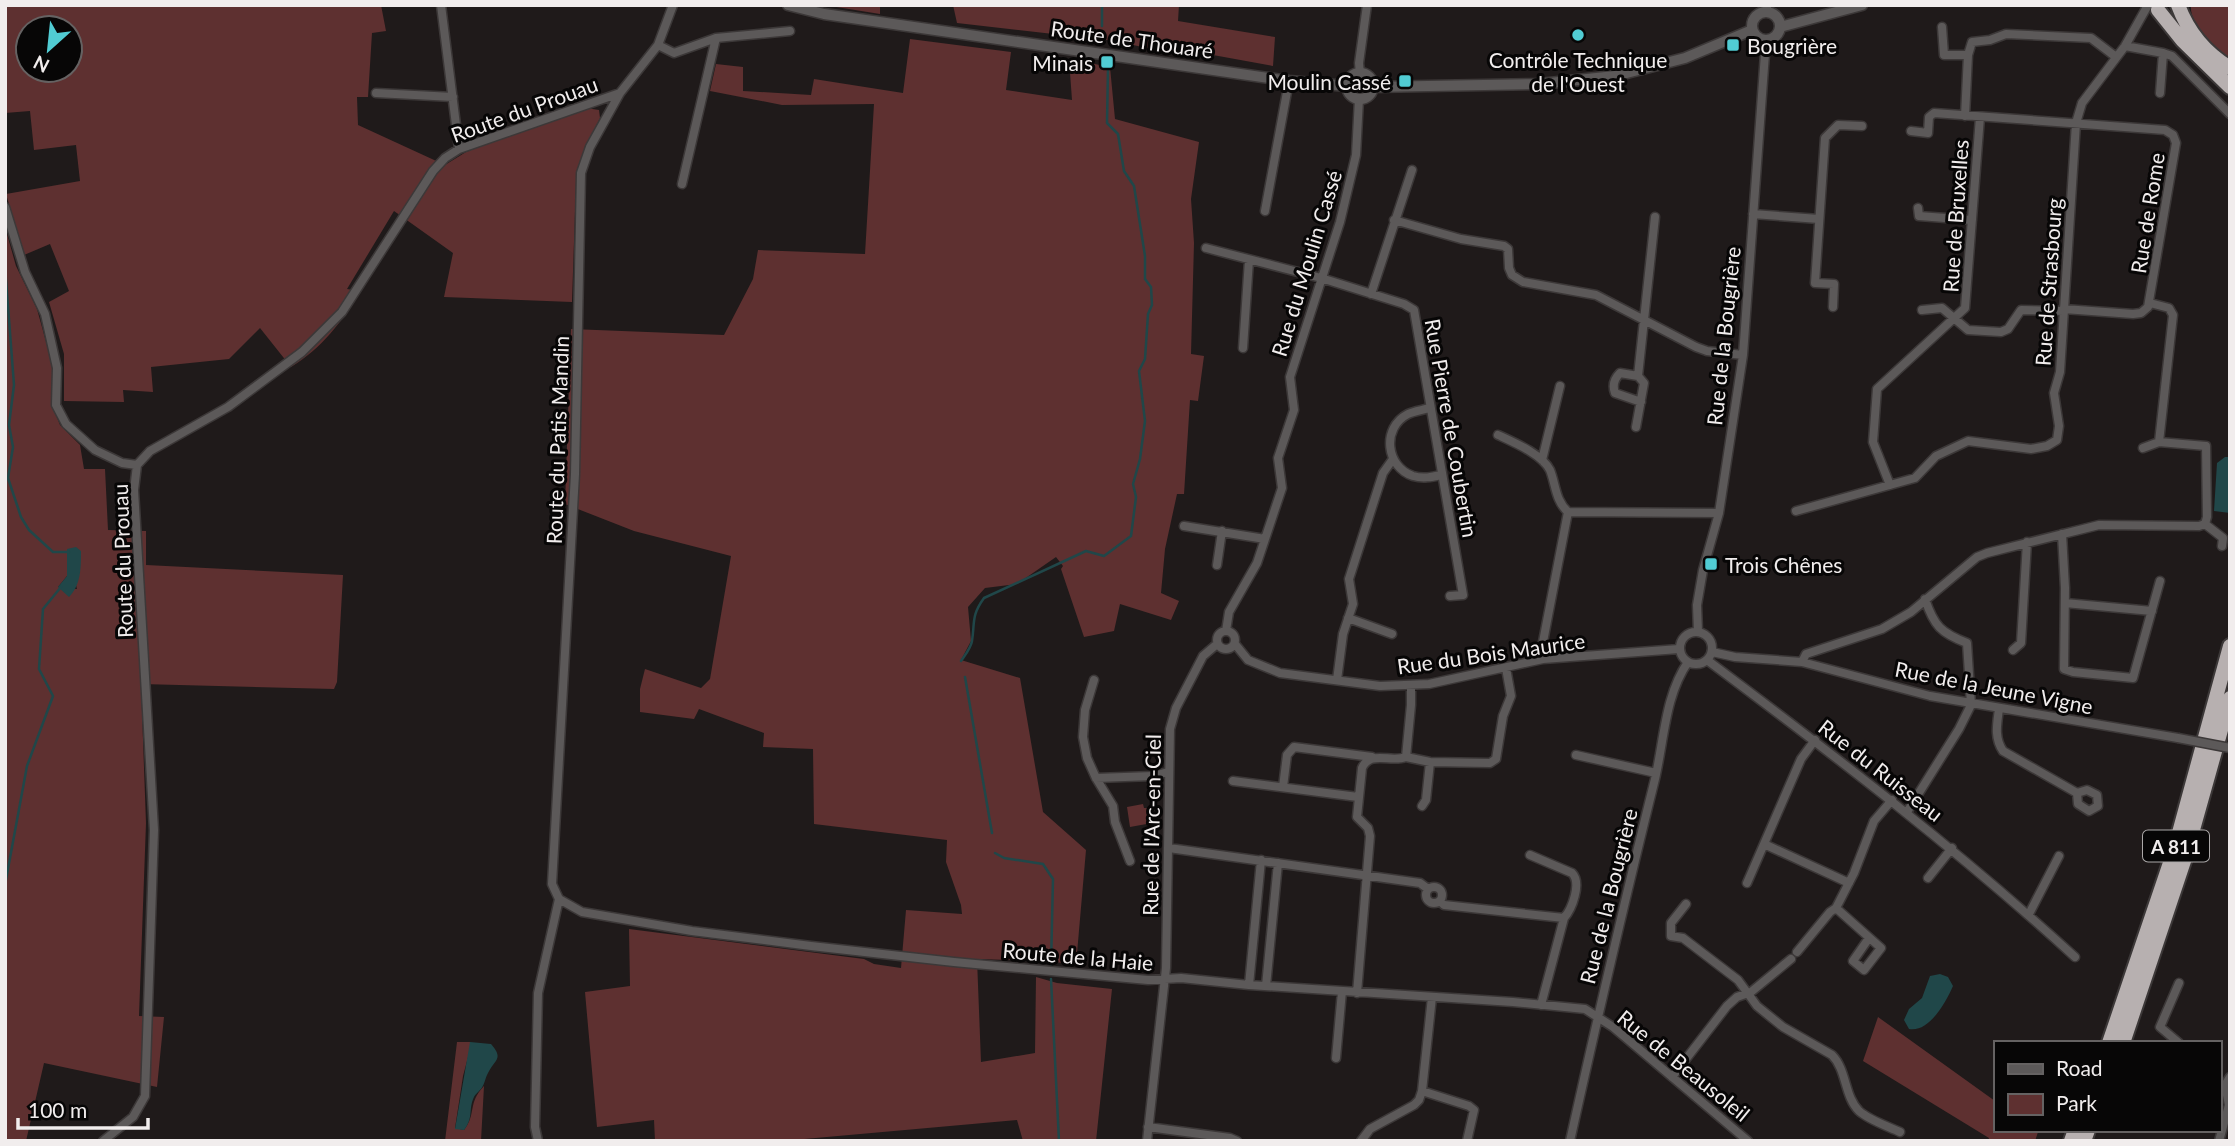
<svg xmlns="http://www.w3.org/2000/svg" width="2235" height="1146" font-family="Lato,sans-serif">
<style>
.green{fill:#5e3030;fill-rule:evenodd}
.water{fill:#204749}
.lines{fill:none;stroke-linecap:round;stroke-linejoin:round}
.stream{stroke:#204749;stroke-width:2.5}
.minor-casing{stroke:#3c3838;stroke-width:11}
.tertiary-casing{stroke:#3c3838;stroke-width:13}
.motorway-casing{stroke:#3c3838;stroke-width:18}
.minor{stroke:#5c5959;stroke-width:8}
.tertiary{stroke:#5c5959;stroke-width:10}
.motorway{stroke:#b7b0b0;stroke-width:14}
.minor-bridge-casing{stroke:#3c3838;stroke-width:11;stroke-linecap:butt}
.minor-bridge{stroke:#5c5959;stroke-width:8}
.poi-dot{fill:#51ccd3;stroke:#070606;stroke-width:2.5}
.labels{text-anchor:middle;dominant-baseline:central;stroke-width:6;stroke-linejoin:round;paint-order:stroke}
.shield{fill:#070606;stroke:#aba8a8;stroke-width:2}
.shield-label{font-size:19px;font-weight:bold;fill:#f1eded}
.street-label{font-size:21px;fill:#f1eded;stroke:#070606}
.poi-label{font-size:21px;fill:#f1eded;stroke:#070606;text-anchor:start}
</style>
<rect width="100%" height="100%" fill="#1f1a1a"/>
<path class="green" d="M5,5H381L386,31L372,33L368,97H357L358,125L445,165L466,152L509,135L586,108L599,110L600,118L582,156L576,182L572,302L444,297L453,253L394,211L347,289L360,291C343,321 321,349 291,367L260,328L229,359L151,367L153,392L123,390L124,402L64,401V354L49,302L69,291L50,244L24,255L6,194L80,181L76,145L34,150L30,111L5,113ZM28,28H70V70H28Z
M824,5H880V14Z
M953,5H1179L1178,21L1275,37L1273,66L1191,51L1165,52L1115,41L957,23Z
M2191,5H2230V59C2214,48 2189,25 2191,5Z
M910,39L1011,52L1006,90L1072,100L1069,59L1110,67L1115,119L1199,142L1191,199L1194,243L1191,354L1204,356L1198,401L1190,400L1184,494H1177L1165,549L1161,593L1179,601L1171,620L1120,604L1114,631L1084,637L1061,569L1063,566L1056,557L1017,584L985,588L968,607L971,641L961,660L1020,678L1043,812L1086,850L1076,965L1049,961L977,959L981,1062L1035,1053L1036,977L1057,983L1112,989L1096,1141H1023L1017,1120L782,1141H655L654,1120L597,1127L585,992L630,986L629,929L864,959L874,964L901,968L906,910L962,914L961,905L946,862L947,840L814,824L813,749L763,747L764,733L699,709L694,719L640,712V689L645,669L701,688L710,679L731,556L634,531L565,504L571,329L724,335L753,279L758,250L865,254L874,104L782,105L710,91L716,64L743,67V91L811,95L814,79L903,93Z
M5,227L16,266L37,309L53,367L52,405L60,425L80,445L84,469H105L108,530L146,531V565L343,575L337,682L334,689L141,684L146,823L139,1016L164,1017L157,1087L44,1063L26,1141H5ZM67,550L77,589L58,587L67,576Z
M1143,804L1144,808H1148L1152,823L1130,827L1127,807Z
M1878,1017L1995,1101V1130H2036L2038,1132L2035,1141H1988L1989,1138L1863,1061Z
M457,1042H470L471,1046L463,1076L455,1128L464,1130C477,1113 467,1104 484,1086L481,1141H445Z"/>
<path class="water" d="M2225,457H2230V513L2214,511L2217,463Z
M76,547L81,551C81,568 81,585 69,597L58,587L67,576V549Z
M1940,974L1948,977L1953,986C1946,1002 1929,1033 1909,1029L1904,1020L1909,1009L1922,998L1930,976Z
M470,1042L491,1044C504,1059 495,1059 488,1073C485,1078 485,1084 481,1089C480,1090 474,1096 474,1097C468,1110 474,1117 464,1130L455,1129Z"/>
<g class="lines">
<path class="stream" d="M1102,5V26
M5,267L14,385L9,425L13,447L8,478L21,517L29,530L53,552H69
M961,661C965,655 971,648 972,641C975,622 971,616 984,598L1086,551L1104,556L1131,536L1136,497L1133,484L1140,459L1145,421L1139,371L1145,359L1148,314L1152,305L1151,287L1145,279V256L1134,186L1124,171L1118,134L1107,123L1108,69
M965,677L992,833
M995,853L1004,858L1043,864L1053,879L1051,965
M5,885L27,766L53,696L39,669L43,609L61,587
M1051,979L1059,1141"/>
<g class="minor-casing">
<path id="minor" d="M441,5L459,149
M673,5L658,45L620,93L590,147L581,173L575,474L552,884L559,899L582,912L692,931L811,946L954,962L1148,980L1181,978L1249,985L1513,1002L1585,1009L1613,1027L1748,1141
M1767,5V12
M1942,27L1944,55H1968
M658,45L674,53L716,38L790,31
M2125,46L2163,53L2172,56L2230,114
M1360,74L1359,63L1367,5
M376,93L453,97
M2160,93L2163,53
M1965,116L1968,55L1972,42L1990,40L2006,34L2091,38L2116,57
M1911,131L1928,133L1929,117L1934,113L2165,130L2173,135L2176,143L2148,307L2141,313L2133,314L2064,309
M682,184L716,38
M5,207L25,272L45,314L57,368L56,405L66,424L95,450L122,463L137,465
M1918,208L1919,216L1972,220
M1265,211L1289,81
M1753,214L1819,219
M1394,220L1461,239L1504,246L1508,249L1509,268L1512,275L1523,282L1596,295L1696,347L1707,351L1743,355
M1206,248L1321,278L1404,304L1414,310L1463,595L1450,596
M1371,294L1412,170
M2150,303L2169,308L2173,315L2159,442
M1833,307L1834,284L1815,283L1825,138L1838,125L1862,126
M1922,310L1942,308L1968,330L2001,332L2008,329L2021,310L2064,311
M1243,348L1249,260
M1638,376L1620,373C1615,378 1612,385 1615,393L1641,402
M1429,408C1423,410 1414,411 1408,414C1381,428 1386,467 1413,476C1423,479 1432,477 1441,475
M1636,427L1644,383L1638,376L1655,217
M1498,435C1513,442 1542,454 1550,470C1556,485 1555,500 1568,512L1719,513
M2143,448L2159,442L2206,446L2207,517L2205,524
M1542,460L1560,386
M1890,485L1873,442L1877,389L1965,308L1980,117
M1796,511L1915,478L1936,456L1968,441L2031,449L2047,446L2057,440L2059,426L2054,393L2060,372L2076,123L2082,103L2125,46L2148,5
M1184,526L1265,539
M2062,534L2065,588L2064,669L2073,672L2133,678L2160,581
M1217,565L1222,531
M2065,603L2152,611
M1348,618L1392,634
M1217 640a9 9 0 1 1 18 0a9 9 0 1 1-18 0Z
M1226,631L1229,612L1257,563L1282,488L1278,458L1294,410L1290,377L1340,222L1356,155L1359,99
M1680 648a16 16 0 1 1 32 0a16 16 0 1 1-32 0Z
M1698,632L1697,605L1703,570L1719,513L1743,355L1766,40
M1235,644L1248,660L1280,673L1380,686L1429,684L1543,659L1679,649
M2013,650L2021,643L2027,542
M1712,652L1735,657L1802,662L1930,696L2178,738
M1543,659L1542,647L1568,512
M1707,660C1834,755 1958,850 2075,957
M1802,662L1806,654L1882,629L1911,612L1977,557L1987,553L2099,525L2199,526L2205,524L2223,538L2222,546
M1094,680L1085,710L1083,737L1087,758L1096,778L1113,806L1115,822L1130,861
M1337,680L1343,634L1353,604L1349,579L1383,473L1393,459
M1999,709C1997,724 1994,738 2003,751L2077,793L2087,790L2097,795L2098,806L2089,811L2078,804L2077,793
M1576,755L1656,773
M1406,757L1430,762L1490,763L1496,759L1503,716L1511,696L1506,668
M1096,778L1153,776L1168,772
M1233,781L1358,797
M1283,787L1287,755L1294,747L1372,757
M1422,806L1426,800L1430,762
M1907,812L1959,729L1971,705L1967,643C1941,633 1934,626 1925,599
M1764,844L1801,759L1815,740
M1169,848L1420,883L1428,889
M1530,855L1572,873C1582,883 1572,909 1564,918L1541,1005
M1928,878L1952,848
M1747,883L1764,844L1849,883
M1426 895a8 8 0 1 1 16 0a8 8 0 1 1-16 0Z
M1440,901L1444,905L1564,918
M1686,904L1671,923V936L1683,938L1738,980L1757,1006L1783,1027L1832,1055C1847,1070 1844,1096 1859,1111C1869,1120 1887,1126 1900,1132
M1836,908L1881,948L1864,970L1853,961L1869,938
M1836,908L1854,873L1874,821L1892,800
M2029,914L2059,856
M1797,952L1830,912L1836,908
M1249,985L1261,860
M1266,986L1278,863
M1357,993L1370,836L1368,828L1357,817L1362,768C1370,750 1391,763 1406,757L1411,705V686
M2179,1043L2160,1027L2179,983
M1336,1058L1342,991
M1672,1077L1727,1006L1737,997L1751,992L1791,959
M1422,1091L1469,1106L1474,1110L1467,1141
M1148,1127L1230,1138L1237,1141
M103,1141L133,1117L145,1096L154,830L134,490L137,465L150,451L228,407L302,352L342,312L433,171L445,158L459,149L620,93
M538,1141L535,1127L538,993L559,899
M1147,1141L1166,968L1170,729L1176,708L1203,656L1217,644
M1361,1141L1370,1129L1414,1105L1419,1100L1422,1091L1432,997
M1570,1141C1597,1020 1625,899 1655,779C1664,741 1665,695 1688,662
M2219,1141L2229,1105L2225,1085L2230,1077"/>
</g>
<g class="tertiary-casing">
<path id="tertiary" d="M788,5L824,14L1289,81L1347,86
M1752 26a14 14 0 1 1 28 0a14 14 0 1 1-28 0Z
M1780,27L1862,5
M1347 86a13 13 0 1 1 26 0a13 13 0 1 1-26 0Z
M1372,87L1540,84L1615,76L1685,58L1752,30"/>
</g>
<g class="motorway-casing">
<path id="motorway" d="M2178,5C2188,32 2205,53 2230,68
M2158,10L2182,40L2230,87
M2109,1043L2174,851L2230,646
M2123,1043L2185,858L2230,698
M2071,1141L2075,1130
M2084,1141L2088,1130"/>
</g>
<use href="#minor" class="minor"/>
<use href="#tertiary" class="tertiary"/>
<use href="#motorway" class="motorway"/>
<g class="minor-bridge-casing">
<path id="minor-bridge" d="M2178,738L2230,748"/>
</g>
<use href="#minor-bridge" class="minor-bridge"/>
</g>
<g class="poi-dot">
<circle cx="1578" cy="35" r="7"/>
<rect x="1726" y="38" width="14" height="14" rx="3.5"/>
<rect x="1100" y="55" width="14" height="14" rx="3.5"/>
<rect x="1398" y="74" width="14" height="14" rx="3.5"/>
<rect x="1704" y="557" width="14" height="14" rx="3.5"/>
</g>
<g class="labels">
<rect class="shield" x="2143" y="830.5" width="66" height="31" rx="5"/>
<g class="shield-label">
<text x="2176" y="846">A 811</text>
</g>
<g class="street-label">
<text transform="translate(1132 39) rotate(8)">Route de Thouaré</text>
<text transform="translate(524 109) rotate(-20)">Route du Prouau</text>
<text transform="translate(2147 213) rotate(-81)">Rue de Rome</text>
<text transform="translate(1955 216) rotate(-86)">Rue de Bruxelles</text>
<text transform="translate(1306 263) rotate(-73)">Rue du Moulin Cassé</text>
<text transform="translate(2048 282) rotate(-86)">Rue de Strasbourg</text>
<text transform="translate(1723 336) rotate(-84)">Rue de la Bougrière</text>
<text transform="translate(1452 428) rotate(80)">Rue Pierre de Coubertin</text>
<text transform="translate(557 440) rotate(-88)">Route du Patis Mandin</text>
<text transform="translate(122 561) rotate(-92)">Route du Prouau</text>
<text transform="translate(1491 653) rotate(-8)">Rue du Bois Maurice</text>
<text transform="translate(1994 687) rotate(11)">Rue de la Jeune Vigne</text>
<text transform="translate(1881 770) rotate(38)">Rue du Ruisseau</text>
<text transform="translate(1151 825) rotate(-89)">Rue de l'Arc-en-Ciel</text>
<text transform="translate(1608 896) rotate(-76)">Rue de la Bougrière</text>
<text transform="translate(1078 956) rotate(5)">Route de la Haie</text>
<text transform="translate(1684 1065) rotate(39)">Rue de Beausoleil</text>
</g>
<g class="poi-label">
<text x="1747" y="45">Bougrière</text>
<text x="1578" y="59" text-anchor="middle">Contrôle Technique<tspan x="1578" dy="24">de l'Ouest</tspan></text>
<text x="1093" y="62" text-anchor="end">Minais</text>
<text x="1391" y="81" text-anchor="end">Moulin Cassé</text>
<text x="1725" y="564">Trois Chênes</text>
</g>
</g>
<rect width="2235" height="1146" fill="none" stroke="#f1eded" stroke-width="14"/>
<rect x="1994" y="1041" width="228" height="91" fill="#070606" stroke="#656262" stroke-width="2"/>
<rect x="2008" y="1064" width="35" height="10" fill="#5c5959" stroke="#656262" stroke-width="2"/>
<text x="2056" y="1076" font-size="21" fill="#f1eded">Road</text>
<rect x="2008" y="1094" width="35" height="21" fill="#5e3030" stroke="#656262" stroke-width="2"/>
<text x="2056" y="1111" font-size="21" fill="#f1eded">Park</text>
<g transform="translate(49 49) rotate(207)"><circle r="33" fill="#070606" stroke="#656262" stroke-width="2"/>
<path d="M0-5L12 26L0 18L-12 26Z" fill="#51ccd3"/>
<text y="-10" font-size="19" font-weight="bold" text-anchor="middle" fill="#f1eded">N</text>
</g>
<path d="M18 1118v10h130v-10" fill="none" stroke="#f1eded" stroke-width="3.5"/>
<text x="28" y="1118" font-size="21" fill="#f1eded" stroke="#070606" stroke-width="5" paint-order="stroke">100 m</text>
</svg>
